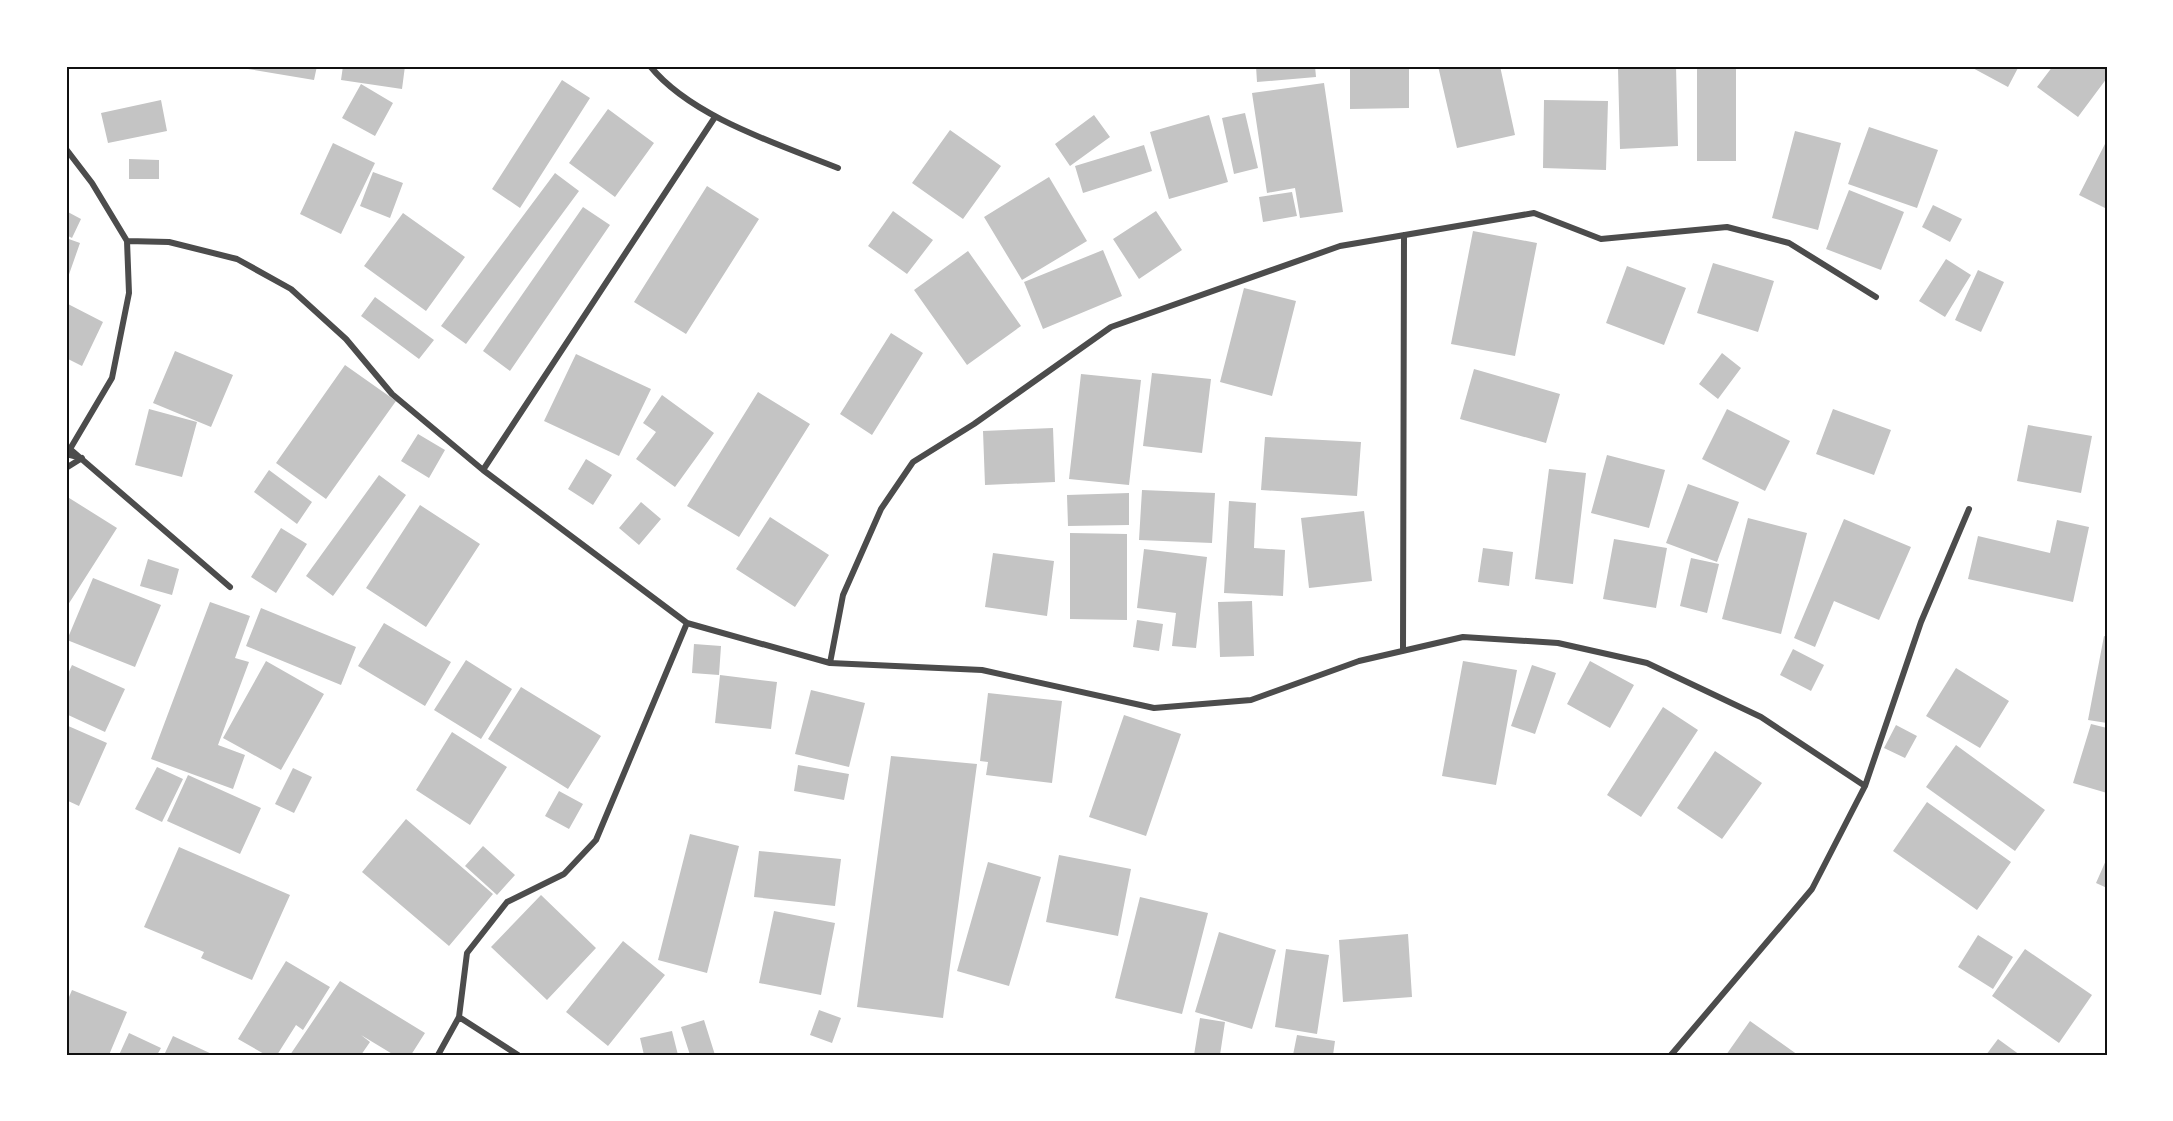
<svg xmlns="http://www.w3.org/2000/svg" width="2173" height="1121" font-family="Raleway,sans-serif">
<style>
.building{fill:#c4c4c4}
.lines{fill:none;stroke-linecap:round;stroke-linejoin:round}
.minor{stroke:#4c4c4c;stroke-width:6}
.neatline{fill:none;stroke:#111;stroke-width:2}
</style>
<rect width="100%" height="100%" fill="#fff"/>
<path class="building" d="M249,66H317L314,80L248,69Z
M343,66H405L402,89L341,80Z
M1256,66H1315L1316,77L1257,82Z
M1350,66H1409V108L1350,109Z
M1438,66H1500L1515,135L1457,148Z
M1676,66L1678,146L1620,149L1618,68Z
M1697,66H1736V161H1697Z
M1969,66H2019L2008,87Z
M2053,66H2107V78L2078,117L2037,87Z
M562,80L590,98L520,208L492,189Z
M1324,83L1343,212L1300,218L1295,188L1267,193L1252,93Z
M361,84L393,103L375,136L342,118Z
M161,100L167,131L108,143L101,113Z
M1544,100L1608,101L1606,170L1543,168Z
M608,109L654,143L615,197L569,163Z
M1245,113L1258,168L1234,174L1222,118Z
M1094,115L1110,137L1070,166L1055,144Z
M1209,115L1228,182L1169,199L1150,132Z
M1869,127L1938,150L1917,208L1848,184Z
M950,130L1001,166L963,219L912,183Z
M1795,131L1841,143L1818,230L1772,218Z
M2107,140V209L2079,195Z
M333,143L375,163L341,234L300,214Z
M1144,145L1152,171L1083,193L1075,166Z
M129,159L159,160V179H129Z
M373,172L403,183L390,218L360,206Z
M555,173L579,191L466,344L441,326Z
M1049,177L1087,241L1022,280L984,217Z
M707,186L759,219L686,334L634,302Z
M1849,190L1904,212L1881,270L1826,249Z
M1292,192L1297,216L1263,222L1259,197Z
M1933,205L1962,219L1950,242L1922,227Z
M583,207L610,225L510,371L483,351Z
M66,211L81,219L72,238L66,235Z
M893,211L933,240L907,274L868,246Z
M1156,211L1182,250L1139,279L1113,239Z
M403,213L465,257L426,311L364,266Z
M1473,231L1537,243L1515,356L1451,344Z
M66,238L80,243L66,283Z
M1103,250L1122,296L1043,329L1024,282Z
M968,251L1021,326L967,365L914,290Z
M1946,259L1971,275L1945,317L1919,301Z
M1713,263L1774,281L1758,332L1697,313Z
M1627,266L1686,288L1664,345L1606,323Z
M1978,270L2004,282L1981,332L1955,320Z
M1244,288L1296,301L1272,396L1220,382Z
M375,297L434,340L419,359L361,316Z
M68,304L103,322L82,366L66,358Z
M891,333L923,353L872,435L840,414Z
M175,351L233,375L211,427L153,403Z
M1722,353L1741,368L1718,399L1699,384Z
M576,354L651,389L619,456L544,421Z
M345,365L396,401L326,499L276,463Z
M1474,369L1560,394L1546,443L1460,419Z
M1152,373L1211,379L1202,453L1143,446Z
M1081,374L1141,380L1129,485L1069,479Z
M758,392L810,424L739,537L687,506Z
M662,395L714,433L675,487L636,459L656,432L643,423Z
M149,409L197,422L182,477L135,465Z
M1727,409L1790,441L1765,491L1702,459Z
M1833,409L1891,430L1874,475L1816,454Z
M2028,425L2092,436L2081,493L2017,481Z
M1053,428L1055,482L985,485L983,431Z
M418,434L445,450L429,478L401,461Z
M1265,437L1361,442L1357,496L1261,490Z
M1607,455L1665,470L1649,528L1591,513Z
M586,459L612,475L593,505L568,489Z
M1549,469L1586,473L1573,584L1535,579Z
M269,470L312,502L297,524L254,492Z
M379,475L406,495L333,596L306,576Z
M1688,484L1739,502L1717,562L1666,543Z
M1142,490L1215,493L1212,543L1139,540Z
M1129,493V525L1068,526L1067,495Z
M66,496L117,528L66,608Z
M1229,501L1256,503L1254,548L1285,550L1283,596L1224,593Z
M641,502L661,519L639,545L619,528Z
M420,505L480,544L426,627L366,588Z
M1364,511L1372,581L1309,588L1301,518Z
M770,517L829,555L795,607L736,569Z
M1748,518L1807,533L1781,634L1722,619Z
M1844,519L1911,547L1879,620L1834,601L1815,647L1794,638Z
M2057,520L2089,527L2073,602L1968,579L1978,536L2050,553Z
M281,528L307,544L276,593L251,577Z
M1070,533L1127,534V620L1070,619Z
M1614,539L1667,548L1656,608L1603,599Z
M1483,548L1513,552L1509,586L1478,582Z
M1144,549L1207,557L1196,648L1172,646L1176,613L1137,608Z
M993,553L1054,561L1047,616L985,607Z
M1691,558L1719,564L1707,613L1680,606Z
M148,559L179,569L172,595L140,586Z
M93,578L161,605L135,667L67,640Z
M1252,601L1254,656L1220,657L1218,602Z
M210,602L250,616L235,658L249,662L218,745L245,755L233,789L151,759Z
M261,608L356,647L341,685L246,646Z
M1137,620L1163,624L1159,651L1133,647Z
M384,623L451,662L425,706L358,666Z
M2104,636L2107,637V723L2088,720Z
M694,644L721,646L719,675L692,673Z
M1793,649L1824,665L1811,691L1780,675Z
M466,660L512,689L481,739L434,710Z
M266,661L324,694L281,770L223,738Z
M1463,661L1517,670L1496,785L1442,776Z
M1590,661L1634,685L1610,728L1567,704Z
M72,665L125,689L105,732L66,714V678Z
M1532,665L1556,673L1535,734L1511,726Z
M1956,668L2009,701L1980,748L1926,716Z
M720,675L777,682L771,729L715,723Z
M521,687L601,736L568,789L488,739Z
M811,690L865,703L849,767L795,754Z
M988,693L1062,701L1052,783L986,775L988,762L980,761Z
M1663,707L1698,730L1641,817L1607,795Z
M1124,715L1181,734L1146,836L1089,817Z
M2091,724L2107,728V793L2073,783Z
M66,725L107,743L79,806L66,800Z
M1896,725L1917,736L1905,758L1884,748Z
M452,732L507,767L470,825L416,790Z
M1956,745L2045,810L2015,851L1926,787Z
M1715,751L1762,783L1722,839L1677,808Z
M891,756L977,764L943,1018L857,1007Z
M798,765L849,774L844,800L794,791Z
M157,767L183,779L162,822L135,809Z
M293,768L312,777L294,813L275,804Z
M188,775L261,808L240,854L167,821Z
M559,791L583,804L569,829L545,816Z
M1927,802L2011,862L1977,910L1893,851Z
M406,819L493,894L449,946L362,872Z
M690,834L739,846L707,973L658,960Z
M483,846L515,875L497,895L465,866Z
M179,847L290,895L252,980L201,958L204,952L144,927Z
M759,851L841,859L835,906L754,897Z
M1059,855L1131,869L1118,936L1046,922Z
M2107,858V888L2096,883Z
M988,862L1041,877L1009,986L957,971Z
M541,895L596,948L547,1000L491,947Z
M1140,897L1208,913L1182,1014L1115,998Z
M774,911L835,923L821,995L759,983Z
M1219,932L1276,950L1252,1029L1195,1012Z
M1408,934L1412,997L1343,1002L1339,940Z
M1978,935L2013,957L1993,989L1958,967Z
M623,941L665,975L608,1046L566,1012Z
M1286,949L1329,955L1317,1034L1275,1027Z
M2025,949L2092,995L2059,1043L1992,996Z
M286,961L330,987L303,1030L296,1025L277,1055H266L238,1039Z
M340,981L425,1033L411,1055H394L361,1035L370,1042L361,1055H290Z
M72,990L127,1012L109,1055H66V1004Z
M819,1010L841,1018L832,1043L810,1035Z
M1200,1018L1225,1022L1220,1055H1194Z
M704,1020L715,1055H690L681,1027Z
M1750,1021L1798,1055H1726Z
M672,1031L678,1055H644L640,1038Z
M129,1033L161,1048L157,1055H119Z
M1297,1035L1335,1041L1333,1055H1293Z
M173,1036L214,1055H169L165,1053Z
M1998,1039L2020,1055H1986Z"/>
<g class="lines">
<path class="minor" d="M650,66C691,117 778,144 838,168
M66,149L92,183L127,241L129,293L112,378L70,449L230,587
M127,241L169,242L237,259L291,289L346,339L392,394L483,470L687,623L830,663L982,670L1154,708L1251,700L1359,661L1463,637L1558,643L1647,663L1761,717L1865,786
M66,454L78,457
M66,468L82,458
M483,470L715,117
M1403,651L1404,235
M830,663L843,595L881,509L913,462L974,424L1111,327L1340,246L1534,213L1601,239L1727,227L1789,243L1876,297
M459,1017L518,1055
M438,1055L459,1017L467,953L507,902L564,874L596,840L687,623
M1671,1055L1812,889L1865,786L1921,622L1969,509"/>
</g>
<rect width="2173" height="1121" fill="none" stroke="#ffffff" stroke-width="135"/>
<rect x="68" y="68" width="2038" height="986" class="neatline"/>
</svg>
